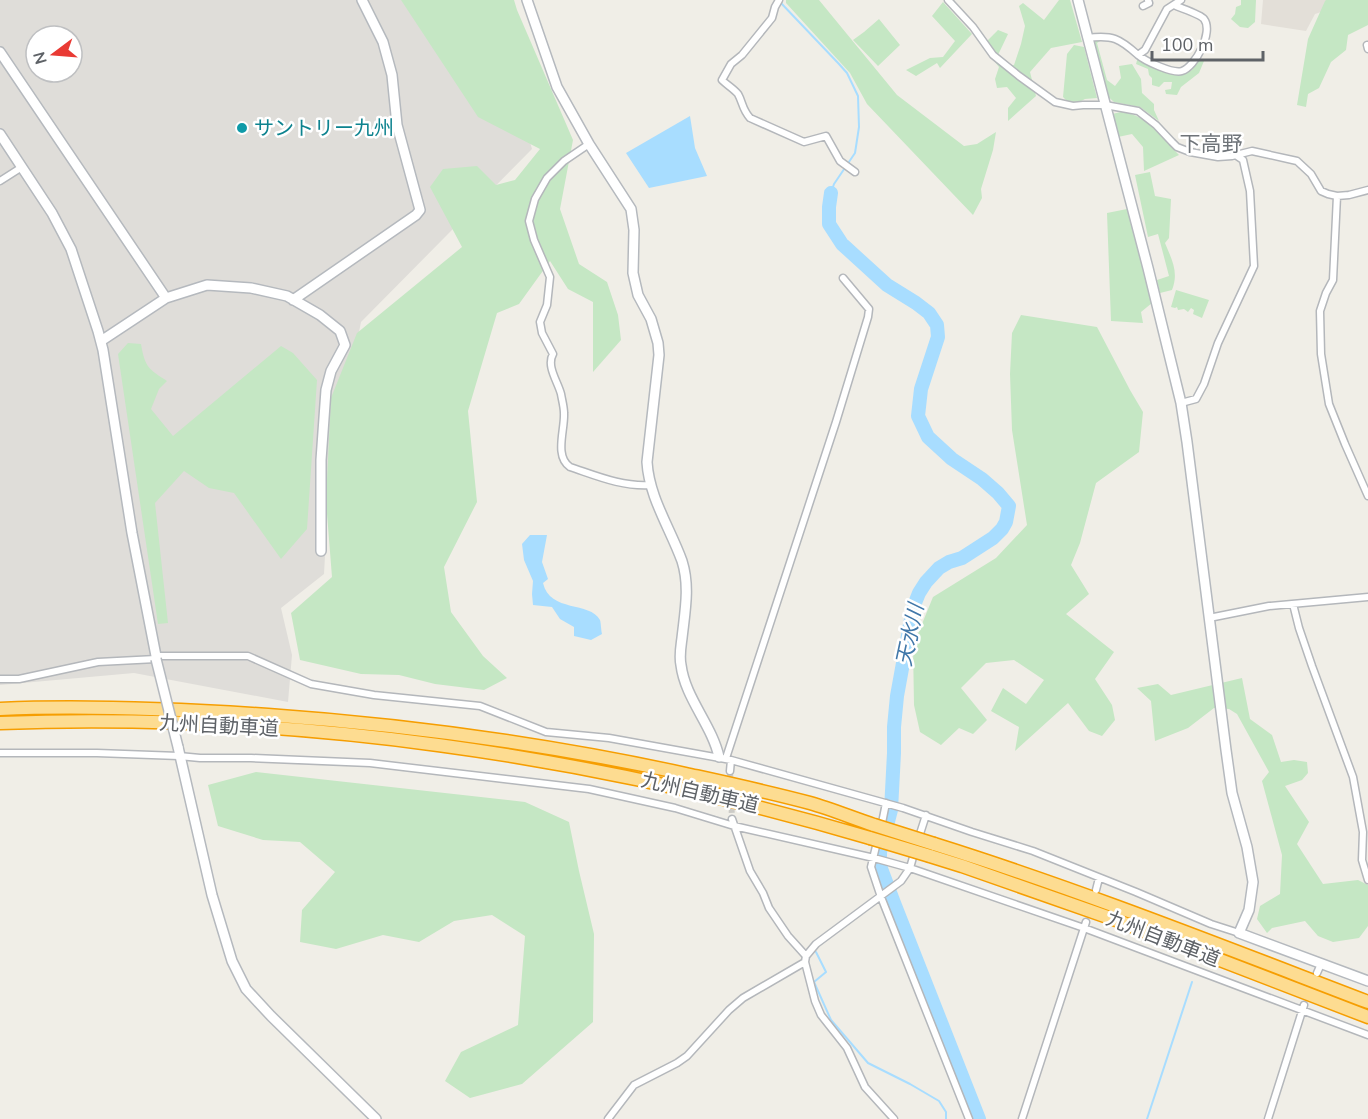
<svg xmlns="http://www.w3.org/2000/svg" width="1368" height="1119" font-family="'Nunito Sans','Noto Sans JP',sans-serif">
<style>
.industrial{fill:#dfddd9;fill-rule:evenodd}
.education{fill:#e3dfd8}
.green{fill:#c5e7c4}
.water{fill:#a8ddff}
.lines{fill:none;stroke-linecap:round;stroke-linejoin:round}
.stream{stroke:#a8ddff;stroke-width:2}
.river{stroke:#a8ddff;stroke-width:14}
.street-tunnel{stroke:#cccbc7;stroke-width:6;stroke-dasharray:6 3;stroke-linecap:butt}
.street-casing{stroke:#b4b7bb;stroke-width:9}
.secondary-casing{stroke:#b5b9be;stroke-width:12}
.highway-casing{stroke:#f69e01;stroke-width:15}
.street{stroke:#fff;stroke-width:6}
.secondary{stroke:#fff;stroke-width:9}
.highway{stroke:#fddc91;stroke-width:12}
.secondary-bridge-casing{stroke:#b5b9be;stroke-width:12;stroke-linecap:butt}
.highway-bridge-casing{stroke:#f69e01;stroke-width:15;stroke-linecap:butt}
.secondary-bridge{stroke:#fff;stroke-width:9}
.highway-bridge{stroke:#fddc91;stroke-width:12}
.culture-dot{fill:#0f9aa8;stroke:#fff;stroke-width:2}
.labels{text-anchor:middle;dominant-baseline:central;stroke-width:5;stroke-linejoin:round;paint-order:stroke}
.culture-label{font-size:20px;fill:#0d838f;stroke:#fff;text-anchor:start}
.street-label{font-size:20px;fill:#5e6267;stroke:#fff}
.neighbourhood-label{font-size:21px;fill:#6f7479;stroke:#fff}
.water-label{font-size:21px;font-style:italic;fill:#4178a9;stroke:#fff}
</style>
<rect width="100%" height="100%" fill="#f0eee7"/>
<path class="industrial" d="M0,0H487L532,149L361,322L329,483L324,574L281,608L292,655L288,702L134,673L0,685ZM36,36H72V72H36Z"/>
<path class="education" d="M1263,0H1359L1315,14L1306,31L1261,24Z"/>
<path class="green" d="M401,0H514L517,10L573,140L560,209L579,264L607,282L618,315L621,340L593,372V302L568,289L550,261L519,304L497,313L468,411L477,502L444,567L451,612L483,656L507,678L484,690L435,684L399,675L361,674L300,660L291,613L332,577L326,501L331,398L357,333L462,247L430,187L443,169L477,166L496,185L515,180L540,149L478,117Z
M786,0H819L897,95L964,146L977,144L996,132L993,150L981,189L982,198L973,215L867,104L850,73L786,3Z
M1059,0H1070L1082,42L1051,48L1030,72L1036,96L1008,121V108L1016,98L1007,87L997,88L995,79L999,67L986,51V42L998,30L1008,34L998,55L1000,62L1006,66L1014,65L1021,44L1025,26L1019,6L1023,3L1044,20Z
M1241,0H1256L1255,22L1248,28L1240,27L1231,19L1235,14L1236,7L1241,5Z
M1326,0H1368V25L1348,35L1346,50L1331,62L1319,88L1308,94L1306,107L1297,105L1308,39L1325,1Z
M943,2L972,34L940,68L937,63L916,76L906,70L930,58L943,57L955,41L932,16Z
M879,19L900,45L878,66L853,40L864,32Z
M1094,41H1100L1097,43L1107,80L1115,86L1121,78L1119,66L1132,64L1141,79L1142,93L1154,104V110L1159,121L1140,107L1114,102L1105,94L1093,44Z
M1074,45L1084,47L1097,98L1085,99L1075,104L1069,103L1063,97L1067,54Z
M1138,57L1144,59L1153,68L1177,75L1192,70L1199,58L1204,61L1199,73L1181,87L1177,95L1166,94L1165,90L1171,89L1172,82H1164L1159,87L1152,85V78L1149,75L1148,69L1136,64Z
M1121,112C1145,113 1163,138 1179,155L1144,171L1143,147L1132,134L1118,137L1112,114Z
M1150,172L1155,196L1171,199L1169,238L1165,243C1172,260 1179,272 1172,290L1160,293L1157,280L1169,276L1158,234L1148,237L1135,175Z
M1127,209L1152,303L1141,312L1143,323L1111,321L1107,213Z
M1176,290L1209,300L1202,318L1193,314L1194,310L1191,308L1188,312L1184,309L1178,310L1177,307L1175,308L1171,307Z
M1021,315L1097,327L1130,390L1143,412L1139,452L1096,483L1080,543L1071,565L1089,594L1066,614L1114,652L1095,679L1112,705L1115,720L1102,736L1089,731L1068,703L1015,751L1019,727L991,711L1003,688L1026,704L1044,680L1014,660L986,663L961,688L987,720L973,734L959,728L941,745L920,732L914,705L913,646L933,597L996,558L1027,525L1012,430L1010,374L1012,333Z
M128,343L141,344C145,368 149,369 167,381L159,389L151,409L173,436L281,346L293,353L317,380L307,529L281,559L234,493L209,488L184,471L155,503L168,623L158,624L118,354Z
M1242,678L1250,719L1272,735L1281,762L1294,760L1307,762L1308,773L1302,780L1285,786L1309,822L1297,844L1323,884L1358,880L1368,885V926L1359,938L1333,942L1318,936L1305,921L1272,928L1267,933L1257,919L1260,906L1280,894L1282,855L1262,781L1269,772L1237,714L1229,709L1214,708L1188,728L1155,741L1151,701L1137,688L1158,684L1171,695Z
M256,772L525,802L569,822L579,871L594,934L593,1022L522,1084L470,1098L445,1081L461,1052L518,1025L525,936L492,915L454,921L419,942L383,935L336,949L300,942L302,910L335,872L300,842L263,840L218,826L208,785Z"/>
<path class="water" d="M690,116L695,148L707,176L649,188L626,153Z
M530,535H547L542,562L548,579L543,583C550,613 590,601 600,620C601,623 601,630 602,634L591,640L574,636V627L560,619L552,607L533,605L532,594L533,581L524,560L522,544Z"/>
<g class="lines">
<path class="stream" d="M780,2L839,64L847,73L858,96L859,127L855,153L834,184L831,193
M816,952L826,972L814,982L831,1020L868,1063L910,1084L939,1101L946,1112V1119
M1147,1119L1192,982"/>
<path class="river" d="M831,193L829,207V224L842,244L887,285L916,303L929,313L937,325L938,337L921,389L918,416L928,437L952,459L982,479L998,493L1009,506L1006,522L1002,529L993,538L962,558L949,562L939,568L926,582L919,593L913,608L897,696L894,727V753L891,810L880,852V866L894,903L979,1119"/>
<path class="street-tunnel" d="M730,771L732,819"/>
<g class="street-casing">
<path id="street" d="M779,0L775,7L772,18L742,55L731,64L722,80C727,85 734,89 738,94C743,103 742,109 750,118L804,142L826,136L840,161L855,172
M948,0L973,27L993,55L1019,76L1055,102L1073,106L1083,105H1105L1138,111L1156,125L1172,142L1177,147L1190,152L1218,157L1232,156L1252,151L1297,161L1311,174L1321,191L1328,194L1337,196L1349,195L1368,190
M1143,6L1149,3L1148,0
M1087,38C1113,35 1119,38 1138,55L1145,50L1167,9L1181,0
M1367,45L1368,49
M1138,55C1145,61 1173,74 1182,71C1195,67 1214,32 1204,19C1200,14 1180,8 1174,5
M589,144L564,161L547,178L535,199L529,221L534,240L550,277L547,305L540,322L542,333L553,354C546,366 558,382 561,394C562,400 564,407 564,413C565,430 554,456 570,467C597,476 622,487 651,485
M0,181L22,167
M1337,196L1333,280L1326,293L1320,311L1321,354L1329,404L1345,444L1368,496
M1181,403L1196,399L1204,384L1218,343L1254,266L1250,191L1243,160L1237,156
M1293,604L1299,628L1312,666L1353,777L1363,832L1362,860L1368,880
M1209,618L1269,606L1368,597
M156,656H248L311,684L374,695L480,706L546,732L609,738L731,760L903,808L972,832L1033,851L1136,892L1211,924L1239,933
M0,679H19L98,662L156,659
M0,753H97L179,756L200,758H251L370,763L589,789L675,808L734,826L874,858L910,868L1084,928L1368,1035
M726,758L836,422L868,317L869,309L843,278
M730,771L731,760
M732,819L750,871L763,893L769,908L788,936L806,956
M881,828L886,803
M878,838L871,867L881,897L969,1119
M918,840L926,815
M1096,890L1099,878
M1317,973L1321,964
M608,1119L634,1085L677,1063L687,1056L729,1010L743,998L805,962
M894,1119L865,1087L847,1048L821,1015L815,1001L805,962L806,956L816,944L901,881L910,868L915,850
M1022,1119L1086,922
M1268,1119L1304,1005"/>
</g>
<g class="secondary-casing">
<path id="secondary" d="M527,0L557,87L589,144L631,209L634,230L633,273L638,295L651,319L658,343L659,355L647,462C649,497 670,528 682,561C690,586 685,611 682,638C681,646 679,656 681,665C685,698 712,725 719,757
M1078,0L1148,268L1181,403L1187,442L1226,750L1232,793L1247,847L1253,882L1249,910L1239,933L1368,981
M0,52L166,298
M0,134L52,213L71,249L98,331L103,350L132,533L156,656V659
M293,300L416,215L420,210L397,125L392,75L383,42L362,0
M101,341L166,298L207,285L251,288L287,296L320,315L340,331L345,345L331,371L326,390L321,460V551
M178,747L212,895L232,961L246,989L271,1016L376,1119"/>
</g>
<g class="highway-casing">
<path id="highway" d="M0,709C90,705 178,709 268,715C409,725 548,744 686,774C727,783 769,792 810,803C831,809 853,818 874,825
M0,723C294,712 589,755 870,838
M934,844C1081,890 1224,947 1368,1002
M930,856L962,866L1116,920L1368,1017"/>
</g>
<use href="#street" class="street"/>
<use href="#secondary" class="secondary"/>
<use href="#highway" class="highway"/>
<g class="secondary-bridge-casing">
<path id="secondary-bridge" d="M156,659L178,747"/>
</g>
<g class="highway-bridge-casing">
<path id="highway-bridge" d="M874,825L934,844
M870,838L930,856"/>
</g>
<use href="#secondary-bridge" class="secondary-bridge"/>
<use href="#highway-bridge" class="highway-bridge"/>
</g>
<circle class="culture-dot" cx="242" cy="128" r="6"/>
<g class="labels">
<g class="culture-label">
<text x="254" y="128">サントリー九州</text>
</g>
<g class="street-label">
<text transform="translate(219 726) rotate(3)">九州自動車道</text>
<text transform="translate(700 793) rotate(13)">九州自動車道</text>
<text transform="translate(1163 939) rotate(21)">九州自動車道</text>
</g>
<g class="neighbourhood-label">
<text x="1211" y="144">下高野</text>
</g>
<g class="water-label">
<text transform="translate(910 635) rotate(-78)">天水川</text>
</g>
</g>
<g transform="translate(54 54) rotate(254)"><circle r="28" fill="#ffffff" stroke="#bfc0c2" stroke-width="1.5"/>
<path d="M0-4.5L10 22L0 15L-10 22Z" fill="#e93a34"/>
<text y="-9" font-size="16" font-weight="bold" text-anchor="middle" fill="#5e6267">N</text>
</g>
<path d="M1152 51v9h111v-9" fill="none" stroke="#5e6267" stroke-width="3"/>
<text x="1161" y="51" font-size="18" fill="#5e6267" stroke="#ffffff" stroke-width="4.5" paint-order="stroke">100 m</text>
</svg>
